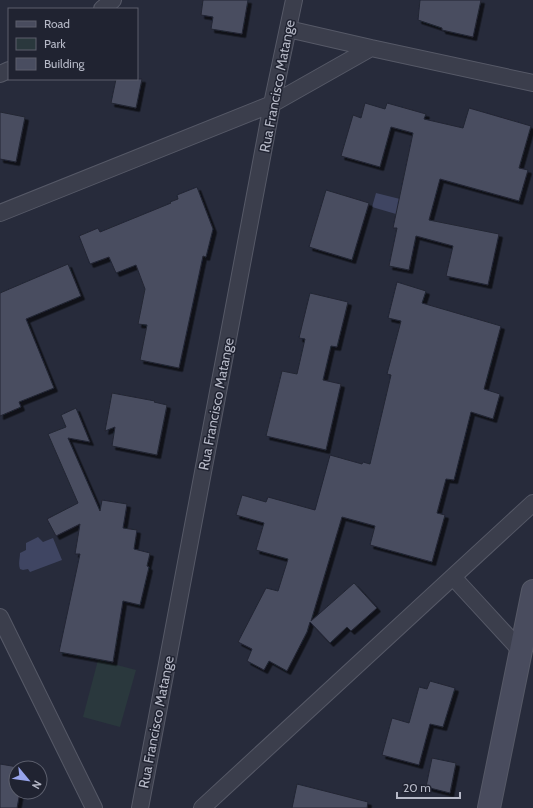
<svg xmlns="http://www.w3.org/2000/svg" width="533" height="808" font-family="Cabin,sans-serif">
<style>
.green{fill:#2a383d}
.water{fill:#3f4562}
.building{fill:#494d60;stroke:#222533;filter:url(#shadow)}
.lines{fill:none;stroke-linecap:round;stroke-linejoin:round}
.street-casing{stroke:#565967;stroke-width:18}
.secondary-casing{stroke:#565967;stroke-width:24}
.street{stroke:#3b3e4c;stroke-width:16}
.secondary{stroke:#494c5e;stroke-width:22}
.labels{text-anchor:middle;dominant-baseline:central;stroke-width:3;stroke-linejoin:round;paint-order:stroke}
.street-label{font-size:14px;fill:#b6b9c7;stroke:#202331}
</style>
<defs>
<filter id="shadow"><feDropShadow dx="3.5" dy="3.5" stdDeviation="0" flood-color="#0009"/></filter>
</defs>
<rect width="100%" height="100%" fill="#272b3b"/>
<path class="green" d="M98,660L136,670L120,727L83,717Z"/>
<path class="water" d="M376,193L400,199L396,214L372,207Z
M38,537L43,542L53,538L62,560L30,572L28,569L23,570L20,569C18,563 20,559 20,553L26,550V543Z"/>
<path class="building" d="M203,0H248L242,34L211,29L213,17L201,15Z
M420,0H481L473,37L442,30V28L418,20Z
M116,79H142L136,108L111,103Z
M365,103L385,109L387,103L426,114L424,119L463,128L469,108L531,126L519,168L528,170L519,201L440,179L429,220L499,234L488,285L446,276L453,246L416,236L409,270L389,266L397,228H393L413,133L391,127L380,167L341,156L353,115L361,118Z
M0,112L25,117L16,162L0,159Z
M197,187L213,229L206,257L203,256L179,368L140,360L147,325L138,324L145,289L136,265L116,273L109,257L90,264L79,236L98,228L100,232L171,203L170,202L178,199L177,195Z
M326,190L369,203L352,260L309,247Z
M68,264L81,296L26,319L54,388L19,402L21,407L0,416V293Z
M397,282L426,291L422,303L501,326L484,389L500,394L493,419L471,412L454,480L446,479L437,513L445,515L432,562L370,545L375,526L342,517L311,621L354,583L377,608L351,631L347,627L330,643L310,622L307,632L287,671L269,661L264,670L247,661L252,649L238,642L266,588L278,591L288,559L256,550L264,523L236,515L242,495L266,502L268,497L315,510L330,455L362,464L363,462L370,464L391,375L387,374L401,321L388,318Z
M310,293L348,302L337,347L331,346L323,380L341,384L326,450L266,436L282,371L297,374L305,339L299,338Z
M112,393L155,401L154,402L167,405L157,455L112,446L115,427L105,431Z
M76,408L90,442L68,438L100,511L102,500L127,504L123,528L137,530L134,549L150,553L147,566L149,567L140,605L123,601L113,662L59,652L80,554H75L80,524L56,536L47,519L78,503L48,434L66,427L61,415Z
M430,681L455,688L443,727L430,724L419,765L382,755L392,718L409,723L419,687L427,689Z
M432,758L456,763L450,793L426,787Z
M0,764L24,768H16V792H20L17,808H0Z
M297,784L368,802L367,808H292Z"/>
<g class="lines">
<g class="street-casing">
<path id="street" d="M102,9L113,0
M288,29L371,48
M0,74L9,70
M0,213L272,104L371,48L533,83
M453,577L521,651
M0,617L94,808
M140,808L272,104L294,0
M202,808L533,503"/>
</g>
<g class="secondary-casing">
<path id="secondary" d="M489,808L533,591"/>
</g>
<use href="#street" class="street"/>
<use href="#secondary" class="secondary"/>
</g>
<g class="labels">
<g class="street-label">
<text transform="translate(277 86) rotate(-79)">Rua Francisco Matange</text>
<text transform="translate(216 404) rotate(-79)">Rua Francisco Matange</text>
<text transform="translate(156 722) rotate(-79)">Rua Francisco Matange</text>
</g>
</g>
<rect x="8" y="8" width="130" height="72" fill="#202331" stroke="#5c5f6d"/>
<rect x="16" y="21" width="20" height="6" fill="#494c5e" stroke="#5c5f6d"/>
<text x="44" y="28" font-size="12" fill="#b6b9c7">Road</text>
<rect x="16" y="38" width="20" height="12" fill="#2a383d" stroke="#5c5f6d"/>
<text x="44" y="48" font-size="12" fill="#b6b9c7">Park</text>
<rect x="16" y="58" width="20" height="12" fill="#494d60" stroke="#5c5f6d"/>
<text x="44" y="68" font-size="12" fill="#b6b9c7">Building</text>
<g transform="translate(28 780) rotate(119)"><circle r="19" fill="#202331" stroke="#5c5f6d"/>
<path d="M0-3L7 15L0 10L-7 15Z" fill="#97a4eb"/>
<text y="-6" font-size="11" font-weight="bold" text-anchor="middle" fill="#b6b9c7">N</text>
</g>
<path d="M397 792v6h63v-6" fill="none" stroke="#b6b9c7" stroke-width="2"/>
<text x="403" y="792" font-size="12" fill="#b6b9c7" stroke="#202331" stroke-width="3" paint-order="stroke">20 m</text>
</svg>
